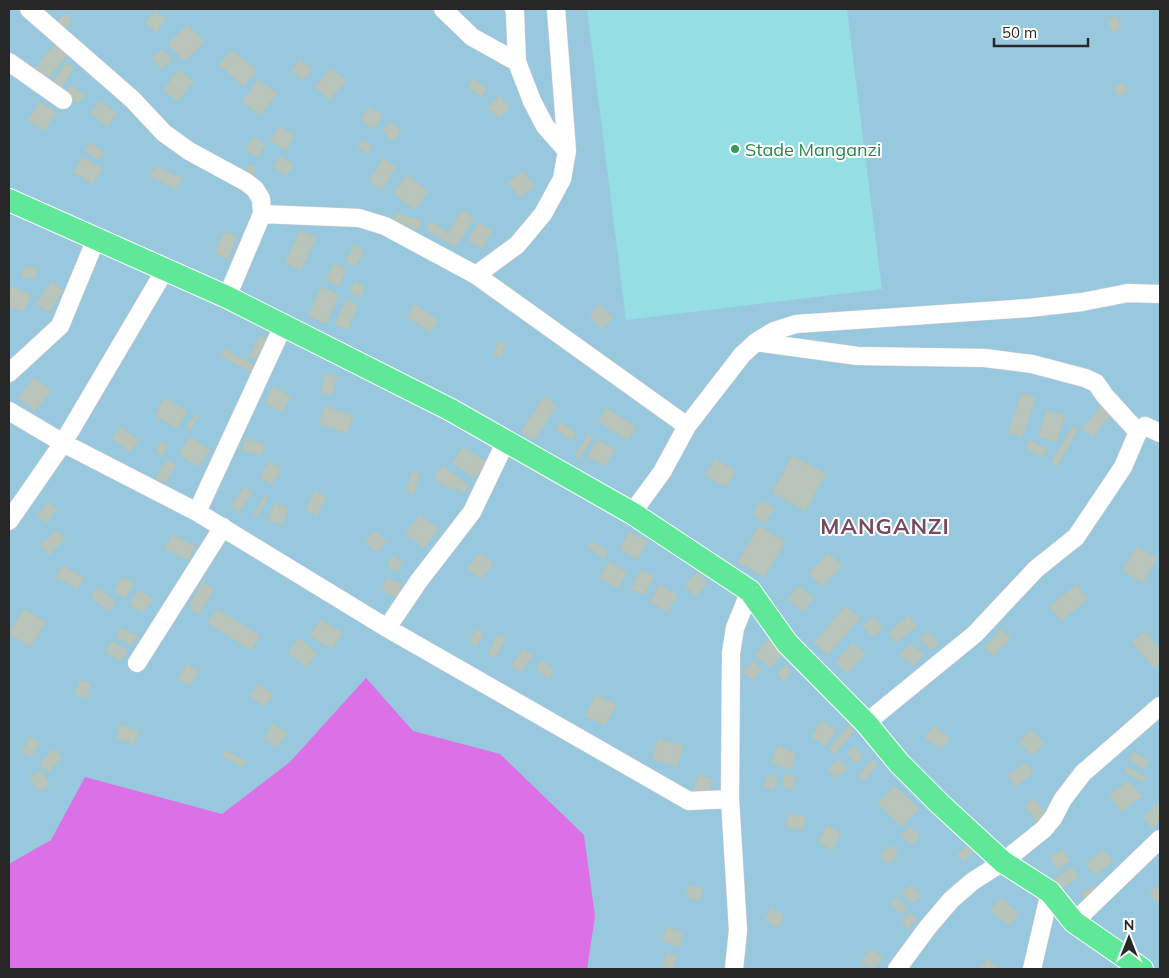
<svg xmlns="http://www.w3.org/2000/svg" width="1169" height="978" font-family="Mulish,sans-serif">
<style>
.green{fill:#98c8dd}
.pitch{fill:#94dee4}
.water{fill:#dc70e6}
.building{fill:#b9c4bb;stroke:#b3c4b8}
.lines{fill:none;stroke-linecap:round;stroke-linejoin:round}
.minor-casing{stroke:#dfced8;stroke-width:19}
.major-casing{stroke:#fff;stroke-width:24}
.minor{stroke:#fff;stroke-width:18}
.major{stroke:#5fe898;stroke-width:22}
.leisure-dot{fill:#2e9e5b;stroke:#fff;stroke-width:2}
.labels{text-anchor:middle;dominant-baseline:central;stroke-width:4;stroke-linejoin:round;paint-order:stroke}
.leisure-label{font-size:18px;fill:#27864d;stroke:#fff;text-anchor:start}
.district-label{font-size:22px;font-weight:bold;letter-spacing:1px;fill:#744b61;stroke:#fff}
</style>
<rect width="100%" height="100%" fill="#d9e9dc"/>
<path class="green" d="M9,9H1160V969H9Z"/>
<path class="pitch" d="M587,9H847L882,289L626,320Z"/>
<path class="water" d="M366,678L413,731L500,754L584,835L595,916L587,969H9V864L51,840L85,777L222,814L290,762Z"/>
<path class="building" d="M155,11L166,19L156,32L145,23Z
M67,14L72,22L64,28L58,20Z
M1116,16L1122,27L1113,32L1107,20Z
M187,25L204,42L184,61L168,44Z
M55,44L68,55L48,78L35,68Z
M162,49L172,59L162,69L152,58Z
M232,50L257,71L244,86L219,65Z
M300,60L312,70L303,80L291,70Z
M66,63L74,68L61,88L53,82Z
M331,68L346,81L329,100L315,87Z
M178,70L193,81L178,101L163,90Z
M474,79L487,89L481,97L468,86Z
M258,80L277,93L261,115L242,102Z
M1124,83L1128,91L1118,96L1114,87Z
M71,85L85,95L78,104L65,94Z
M499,96L510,107L500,118L488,108Z
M99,101L117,113L108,126L90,114Z
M40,102L56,113L44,131L28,120Z
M369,107L382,115L374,129L361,120Z
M391,122L401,131L393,141L382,131Z
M279,127L294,135L286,150L271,141Z
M253,137L265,144L258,157L246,150Z
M362,140L372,146L368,154L357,148Z
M90,143L104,152L98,160L85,151Z
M281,156L294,165L286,176L273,166Z
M82,157L102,168L93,184L73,172Z
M383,159L396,167L382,189L369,181Z
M249,164L256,167L253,175L246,172Z
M156,166L181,178L176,189L150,176Z
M523,171L535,186L520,198L508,182Z
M407,175L428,192L415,210L393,193Z
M462,210L474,218L455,247L426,229L431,222L448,233Z
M396,213L421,221L419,229L393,221Z
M478,223L492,230L483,248L468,241Z
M300,231L316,238L301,270L285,263Z
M224,232L237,237L228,259L215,253Z
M354,245L364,250L356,266L346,262Z
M334,264L346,269L339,286L326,280Z
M23,267L37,268L35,279L22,277Z
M51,282L64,290L49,312L36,304Z
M354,282L365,287L361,297L350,293Z
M10,286L31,295L24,312L9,306Z
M321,287L339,295L326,324L308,316Z
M346,299L358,305L347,330L335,324Z
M415,304L438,321L430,332L407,316Z
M600,305L613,318L601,329L589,315Z
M260,336L268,340L258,360L249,356Z
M498,342L506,344L502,357L494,355Z
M225,349L256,366L253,373L221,356Z
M325,374L337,377L332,395L321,393Z
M34,378L51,391L35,411L18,398Z
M273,387L291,396L282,412L265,402Z
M1022,393L1036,398L1022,437L1008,432Z
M544,397L557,405L534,440L521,432Z
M165,398L187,411L177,428L155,416Z
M1102,405L1112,413L1093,437L1082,429Z
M325,406L353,416L347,433L319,424Z
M606,408L636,427L628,440L598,421Z
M1047,410L1065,416L1056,442L1038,436Z
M195,415L199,417L190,430L186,427Z
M561,422L576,433L571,440L556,429Z
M121,427L139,441L130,452L112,438Z
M1072,427L1078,430L1057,466L1051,463Z
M589,434L593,437L579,459L575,456Z
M190,437L210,450L198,467L179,454Z
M245,438L265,445L261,456L242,450Z
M597,440L615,449L606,466L588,457Z
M1030,440L1047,449L1042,457L1026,448Z
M161,442L168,445L163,456L156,452Z
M463,447L486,462L475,478L452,463Z
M793,456L826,474L805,511L772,492Z
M715,459L736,471L726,487L705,475Z
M167,460L176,465L165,483L156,478Z
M270,462L281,470L271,485L260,477Z
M443,466L460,479L451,490L434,478Z
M412,472L420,474L414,494L406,491Z
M460,479L469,485L463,493L454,487Z
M245,487L253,492L239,512L231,506Z
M315,491L326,497L317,516L306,510Z
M265,496L268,498L256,517L253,515Z
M761,501L774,508L765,523L753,515Z
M47,502L57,509L47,523L37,516Z
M274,503L288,508L282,525L268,520Z
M420,515L438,529L424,548L405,534Z
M759,526L785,542L764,577L738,562Z
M56,530L65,539L49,555L40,545Z
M375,531L387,541L377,552L365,542Z
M629,532L647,541L638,559L620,550Z
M172,535L195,546L188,560L165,549Z
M591,541L608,551L604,558L587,548Z
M1136,547L1157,558L1143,583L1123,571Z
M479,553L493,564L481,579L467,568Z
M828,553L842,565L823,586L809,574Z
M393,556L403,562L396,572L387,566Z
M609,562L627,572L618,588L600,578Z
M63,566L84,578L77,589L56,577Z
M641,570L654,576L644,595L631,589Z
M697,572L708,582L696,596L685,586Z
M122,577L134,583L125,598L114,592Z
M387,578L402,584L397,597L382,591Z
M203,582L214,589L199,614L188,607Z
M660,585L677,595L668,612L650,602Z
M1076,585L1088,599L1061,621L1049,607Z
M799,586L814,598L803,611L788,599Z
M98,588L116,602L109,611L91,597Z
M140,590L153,600L142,613L129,603Z
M845,606L860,618L828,655L814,643Z
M24,609L46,623L30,647L9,633Z
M217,609L260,636L251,650L208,623Z
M908,616L917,626L896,643L888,633Z
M873,617L883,629L872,637L863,625Z
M320,620L342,632L332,649L310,636Z
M120,628L137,635L132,645L116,637Z
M476,629L484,634L476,646L469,641Z
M1001,629L1011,638L994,656L985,648Z
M928,631L939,643L931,650L920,638Z
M1145,631L1160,650V663L1154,668L1132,642Z
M498,634L506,638L495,658L488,654Z
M300,638L317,653L306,667L288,652Z
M768,640L783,654L770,668L755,655Z
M112,641L128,651L121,661L106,652Z
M853,643L865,654L847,673L835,662Z
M910,644L924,654L914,666L900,655Z
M523,649L533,655L521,672L511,666Z
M543,660L554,671L548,679L536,667Z
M753,661L762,669L752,680L743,672Z
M187,664L199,671L190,686L178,679Z
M785,665L792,671L784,681L777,674Z
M80,680L91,684L87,698L75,695Z
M258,685L273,694L266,706L250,696Z
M596,695L616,705L605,725L585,716Z
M821,721L836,730L826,746L812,737Z
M273,724L287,733L277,747L264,739Z
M120,725L139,731L134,744L116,738Z
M848,726L854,731L835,754L829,749Z
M933,726L950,738L942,749L925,738Z
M1031,730L1044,743L1033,755L1019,742Z
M30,737L40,741L32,757L22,752Z
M658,739L683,746L677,766L652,759Z
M778,746L796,754L790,770L771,762Z
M854,746L863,757L855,763L847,752Z
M53,749L62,757L49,772L40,764Z
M225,750L246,761L242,767L222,756Z
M1134,752L1149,761L1144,769L1129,759Z
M839,759L847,769L836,778L828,768Z
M872,760L877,765L864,781L858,776Z
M1025,763L1033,773L1016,787L1008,776Z
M1127,767L1146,777L1143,782L1124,772Z
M42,771L49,785L38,791L30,777Z
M698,775L712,779L708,796L693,792Z
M767,775L778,778L774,789L764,787Z
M784,775L795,777L793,789L782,787Z
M1129,780L1142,796L1122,811L1109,796Z
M895,786L919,809L902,827L878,803Z
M1034,799L1046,815L1037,822L1025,806Z
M1159,802L1160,804V820L1152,828L1143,818Z
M788,814L806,817L803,830L786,827Z
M827,826L841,833L832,850L818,842Z
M910,827L920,836L911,845L901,835Z
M891,845L899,854L888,864L880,855Z
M966,846L973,853L964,861L957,855Z
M1062,850L1070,860L1058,869L1050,858Z
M1104,850L1113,862L1095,875L1086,863Z
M1072,867L1078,877L1061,889L1054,879Z
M1160,884V906L1149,893Z
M689,885L703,889L700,900L686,896Z
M911,885L921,896L912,904L902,893Z
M1093,886L1097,891L1085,899L1081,894Z
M896,897L907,908L900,914L890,903Z
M1001,898L1019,914L1009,926L991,911Z
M771,908L784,915L778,927L765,920Z
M910,912L917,919L909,929L901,922Z
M667,927L683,933L679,947L662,941Z
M872,949L883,958L873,969L861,961Z
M667,953L677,955L673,969L663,967Z
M988,959L1000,969H978Z"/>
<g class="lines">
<g class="minor-casing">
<path id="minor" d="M29,9L132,99L164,133L189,151L246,182L255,189L261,199L262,214
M443,9L472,37L517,62L532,101L545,126L567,151
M514,9L515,13L517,62
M9,62L63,100
M476,275L517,245L543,214L562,179L567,151L556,9
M227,297L262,214L359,218L385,226L476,275L687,426
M756,342L858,356L985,358L1032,364L1085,378L1096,383L1105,396L1138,432L1145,426L1160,433
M9,373L60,326L96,239
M9,411L63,443L197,512L387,628L689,801L730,799
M197,512L284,324
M632,513L662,472L687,426L742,355L756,342L774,331L796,324L1029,308L1082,302L1128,293L1160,294
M9,521L63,443L165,270
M387,628L418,582L472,512L506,441
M137,663L223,527
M866,723L975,634L1036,569L1076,537L1123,467L1138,432
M1074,922L1160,839
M734,969L738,930L730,799L731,653L735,628L750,591
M897,969L928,927L951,900L973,881L1003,862L1044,829L1053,818L1063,799L1083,773L1160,706
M1032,969L1050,892"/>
</g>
<g class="major-casing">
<path id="major" d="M9,200L227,297L451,410L632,513L750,591L787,643L866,723L899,763L940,804L1003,862L1050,892L1074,922L1142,969"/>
</g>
<use href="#minor" class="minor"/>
<use href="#major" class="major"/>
</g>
<circle class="leisure-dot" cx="735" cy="149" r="5"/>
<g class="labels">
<g class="leisure-label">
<text x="745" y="149">Stade Manganzi</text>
</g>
<g class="district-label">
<text x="885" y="526">MANGANZI</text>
</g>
</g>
<rect width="1169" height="978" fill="none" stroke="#272727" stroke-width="20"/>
<g transform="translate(1129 938)" stroke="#ffffff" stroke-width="4" paint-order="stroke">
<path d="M0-4L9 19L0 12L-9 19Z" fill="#272727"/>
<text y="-8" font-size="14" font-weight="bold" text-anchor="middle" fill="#272727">N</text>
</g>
<path d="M994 38v8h94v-8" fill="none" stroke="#272727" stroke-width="2.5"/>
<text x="1002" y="38" font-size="15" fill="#272727" stroke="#ffffff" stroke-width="4" paint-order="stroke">50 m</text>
</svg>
